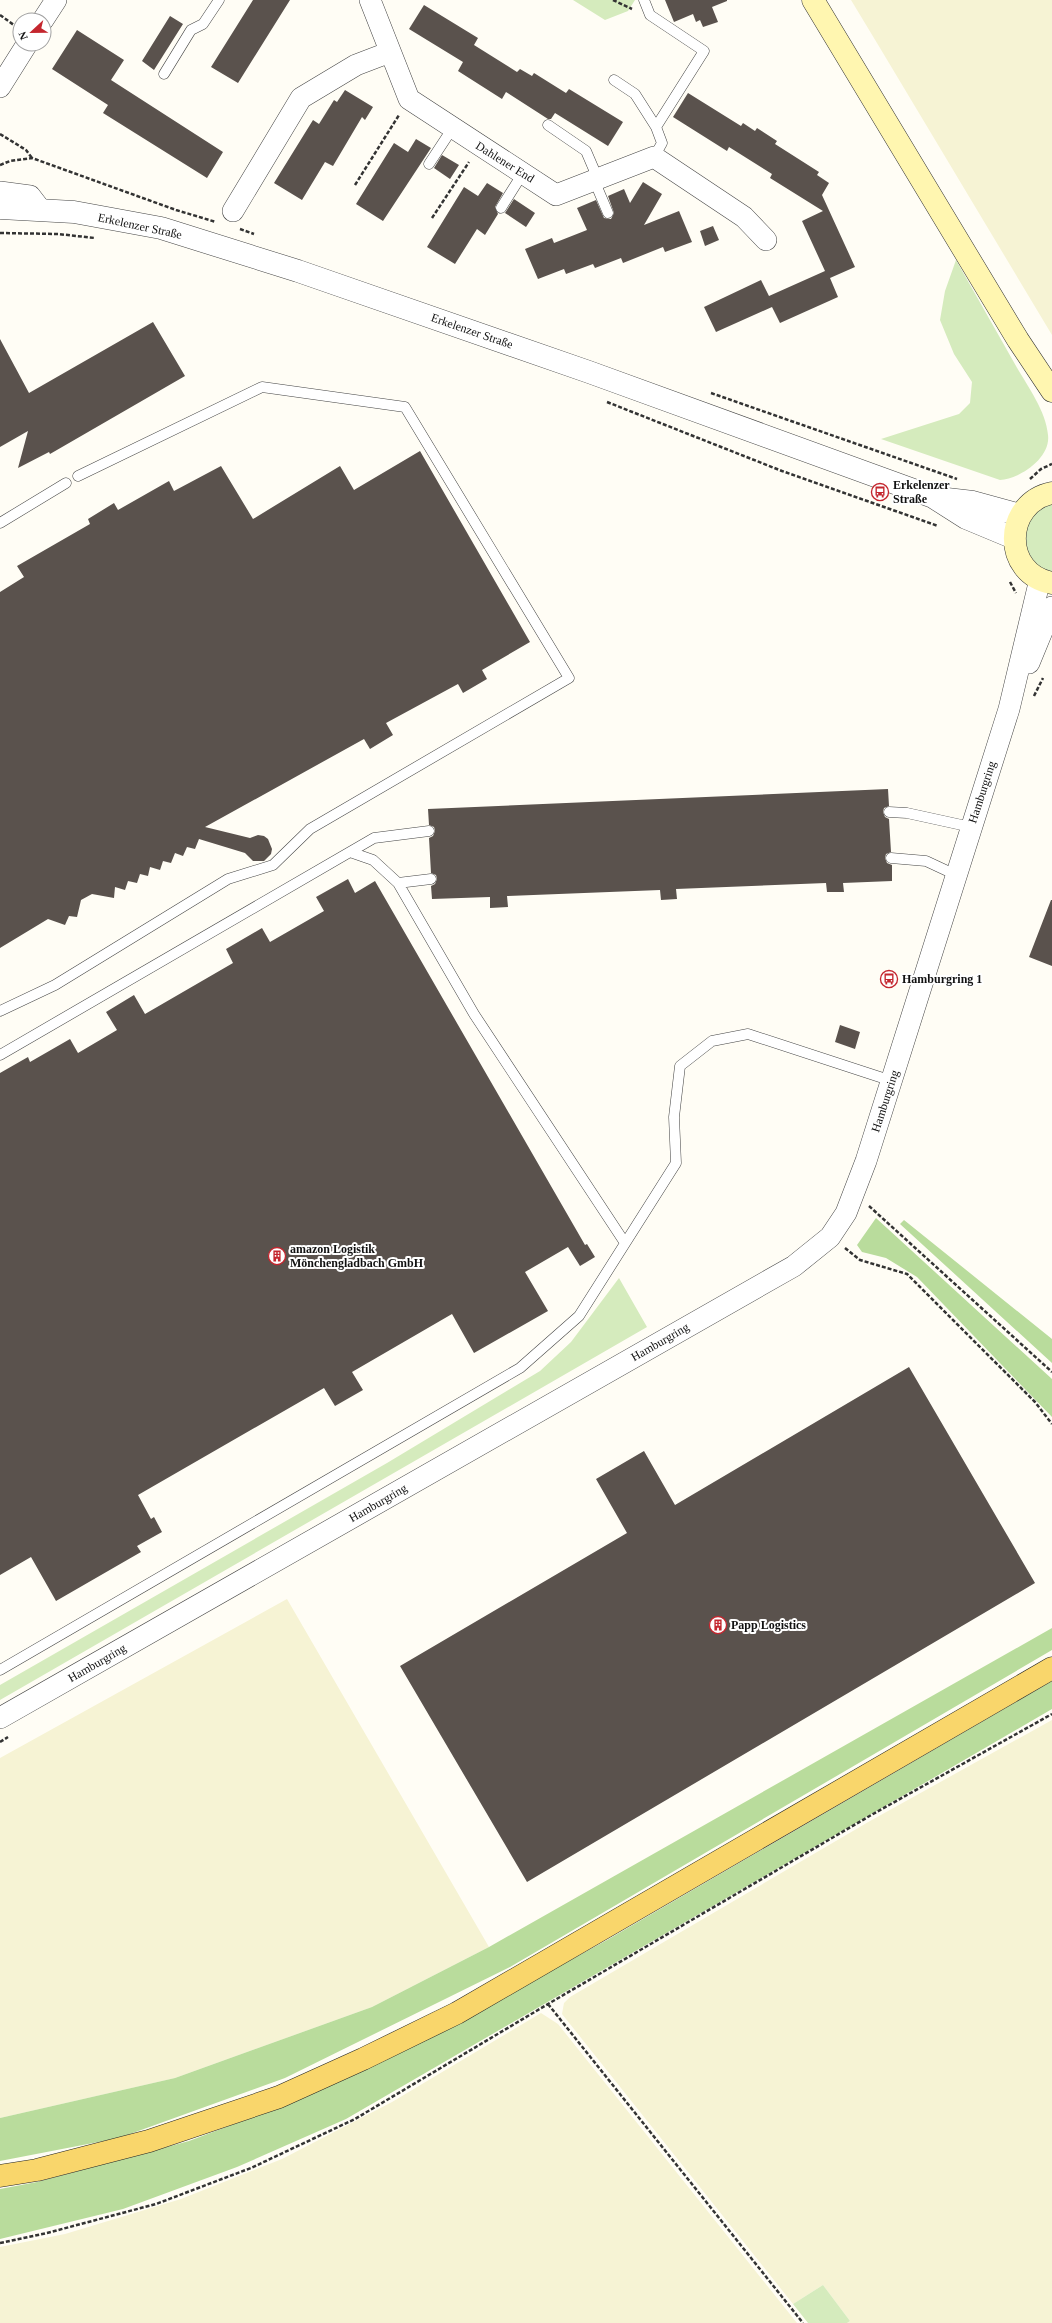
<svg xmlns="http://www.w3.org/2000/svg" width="1052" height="2323" font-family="'Times New Roman',serif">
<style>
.farmland{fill:#f6f3d4}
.green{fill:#d5ebbd}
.forest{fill:#b9dc9c}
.building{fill:#5a524d}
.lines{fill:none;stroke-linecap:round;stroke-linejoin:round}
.service-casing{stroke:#444;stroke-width:11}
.minor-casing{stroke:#444;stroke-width:22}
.tertiary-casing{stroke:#444;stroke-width:23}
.secondary-casing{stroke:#333;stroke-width:23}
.primary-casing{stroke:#222;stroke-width:23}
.path{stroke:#333;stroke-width:2.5;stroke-dasharray:4 2;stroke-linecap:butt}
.service{stroke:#fff;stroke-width:10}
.minor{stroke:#fff;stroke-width:21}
.tertiary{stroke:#fff;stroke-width:22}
.secondary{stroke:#fff6b0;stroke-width:22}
.primary{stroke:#f9d66b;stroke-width:22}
.labels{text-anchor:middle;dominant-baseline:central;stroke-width:4;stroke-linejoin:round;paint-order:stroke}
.street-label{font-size:12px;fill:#111;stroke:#fff}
.poi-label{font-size:12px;font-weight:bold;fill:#111;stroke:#fff;text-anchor:start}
</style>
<rect width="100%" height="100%" fill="#fffdf5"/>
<path class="farmland" d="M851,0H1052V335L880,48Z
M287,1599L489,1947L372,2007L175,2078L0,2118V1758Z
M1052,1720V2323H847L850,2321L823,2285L793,2304L562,2014L564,2003L570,1997L870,1821Z
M541,2013L558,2024L797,2323H0V2247L65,2234L181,2199L282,2159L392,2102Z"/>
<path class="green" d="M573,0H635L628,11L605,20Z
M956,260C976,295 996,331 1016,366C1028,387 1046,411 1048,435C1051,458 1020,479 1000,480L881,439L959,414L970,403L972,382L954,354L940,320L945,291Z
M1052,503V573L1037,566L1025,549V529L1035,512Z
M619,1278L647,1327L0,1700V1685L387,1463L540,1371L571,1342Z
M823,2285L850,2321L847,2323H808L793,2304Z"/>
<path class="forest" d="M876,1218L1052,1379V1417L917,1277L886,1258L862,1252L857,1245Z
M904,1220L1052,1339V1363L900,1224Z
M1052,1628V1650L510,1967L285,2078L119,2138L0,2161V2118L175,2078L372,2007L489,1947Z
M1052,1681V1709L346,2119L237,2167L123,2209L0,2239V2189L37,2182L189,2141L287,2104L456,2023L607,1940Z"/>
<path class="building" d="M253,0H290L238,83L211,67Z
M665,0H727V1L712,7L718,22L703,27L700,20L696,22L693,14L674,22Z
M424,5L478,38L474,45L517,72L520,69L532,76L534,73L566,93L569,89L623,122L608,146L555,113L551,119H548L506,92L502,99L458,71L463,62L409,29Z
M170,16L183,24L154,70L142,61Z
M77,30L124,60L111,80L223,152L207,178L103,113L108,105L52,69Z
M345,90L373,107L365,120L362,117L333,166L325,162L302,200L274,183L313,120L319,124L334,100L337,102Z
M688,93L741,126L743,123L755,131L757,128L777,141L775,144L819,172L817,175L829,183L822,195L855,267L830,278L838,297L780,323L772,307L716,332L704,307L761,280L769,296L825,271L802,221L823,211L770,178L772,174L729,147L727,151L673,117Z
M416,139L431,148L383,221L356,204L394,143L408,152Z
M442,155L459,165L450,179L434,168Z
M643,182L662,194L644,225L679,211L692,242L665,252L663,247L623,263L621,258L595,268L593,264L566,274L564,269L538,279L525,249L552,238L554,243L587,230L577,208L596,200L604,218L611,219L614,213L608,196L624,189L630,203Z
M487,183L503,193L495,207L498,214L485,235L477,229L455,264L427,247L464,187L478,196Z
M514,199L535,213L526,227L505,213Z
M713,226L719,240L705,246L700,231Z
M153,322L185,376L50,454L49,452L18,468L28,431L0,447V339L29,393Z
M420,451L530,642L482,670L487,679L463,693L458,684L386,723L393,735L370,749L364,739L205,827L250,838L258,835L264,836L268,839L272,849L271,854L264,861H253L245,853L199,839L195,849L187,847L183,856L175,853L171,863L163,861L160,870L150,867L148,876L140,874L137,883L128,881L125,890L115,887L114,898L92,894L81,900L77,917L69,916L65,925L48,919L0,948V592L24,577L17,566L90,524L88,519L114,503L118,510L169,481L174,491L221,466L253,519L340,466L354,490Z
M888,789L889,806L884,808L883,812L885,817L889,819L891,852L886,854L885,858L887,863L892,865V881L843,883L844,892H827L826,883L676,889L677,899L661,900L660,890L507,896L508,907L490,908V897L432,899L431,886L435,884L437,879L436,875L431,873L429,838L433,836L435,831L434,827L429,825L428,809Z
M348,879L355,893L375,881L585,1245L587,1244L595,1257L580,1266L568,1247L525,1272L548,1311L474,1353L452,1314L352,1372L363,1390L335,1406L324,1388L138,1495L151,1519L154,1517L162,1532L137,1546L141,1552L56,1601L31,1557L0,1575V1073L28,1057L30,1062L70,1039L78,1053L117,1030L106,1012L134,995L145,1014L233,963L226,949L262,928L270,942L324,911L316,897Z
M1051,900H1052V966L1029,957Z
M840,1025L860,1032L855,1049L835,1042Z
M909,1367L1035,1583L527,1882L400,1666L627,1533L596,1479L644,1451L675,1505Z"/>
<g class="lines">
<g class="service-casing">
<path id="service" d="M644,0L650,15L704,51L656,127L662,143L654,157
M164,74L191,30L203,24L219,0
M614,80L635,94L656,127
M548,125L586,151L598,179
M429,164L452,129
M594,180L608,213
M501,208L523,173
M0,523L66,483
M889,812L907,813L971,827
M350,852L373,860L398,883L474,1014L625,1243
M891,858L926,861L956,875
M398,883L431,879
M0,1011L55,985L228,879L273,865L310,829L569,678L405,407L262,387L78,476
M0,1055L374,838L429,831
M0,1670L520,1368L579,1316L676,1163L674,1117L680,1066L712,1041L748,1034L892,1081"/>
</g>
<g class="minor-casing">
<path id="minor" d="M370,0L409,99L556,195L654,157L744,217L766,240
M43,20L56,0
M0,87L27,44
M0,192L30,196L40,209
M233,211L301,98L356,65L390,52
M1029,663L1052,607
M0,1718L794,1266L830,1237L846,1213L866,1161L1009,709L1040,579"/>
</g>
<g class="tertiary-casing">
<path id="tertiary" d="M0,208L74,212L161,228L298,271L589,372L933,497L966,518L1014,538
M938,498L973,502L1020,515"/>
</g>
<g class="secondary-casing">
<path id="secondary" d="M813,0L1018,340L1052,391
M1052,493C1003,503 1002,574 1052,583"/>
</g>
<g class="primary-casing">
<path id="primary" d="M0,2176L37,2170L149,2141L279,2097L363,2059L457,2013L1052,1668"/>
</g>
<path class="path" d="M613,0L632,9
M0,15L18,28
M0,134L26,150L32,158
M0,165L10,161L32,158L176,210L216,222
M355,185L399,115
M432,218L469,162
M240,229L254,234
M0,233L58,234L95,238
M711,393L957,479
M607,402L782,471L938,526
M1030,479L1041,469L1052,464
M1010,582L1016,593
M1034,696L1043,678
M869,1206L1052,1372
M845,1248L860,1260L907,1274L1035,1402L1052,1424
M0,1742L8,1737
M548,2004L803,2323
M0,2243L47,2233L156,2204L251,2168L355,2119L548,2004L873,1814L1052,1714"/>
<use href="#service" class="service"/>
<use href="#minor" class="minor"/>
<use href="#tertiary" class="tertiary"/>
<use href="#secondary" class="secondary"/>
<use href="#primary" class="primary"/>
</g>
<defs>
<g id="bus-ring" transform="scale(0.9)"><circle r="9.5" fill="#fff" stroke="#c4262e" stroke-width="1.5"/><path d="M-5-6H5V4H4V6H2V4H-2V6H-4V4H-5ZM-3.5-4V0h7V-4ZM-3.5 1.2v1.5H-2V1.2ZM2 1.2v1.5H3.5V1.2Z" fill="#c4262e"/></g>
<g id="building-ring" transform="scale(0.9)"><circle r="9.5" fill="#fff" stroke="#c4262e" stroke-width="1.5"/><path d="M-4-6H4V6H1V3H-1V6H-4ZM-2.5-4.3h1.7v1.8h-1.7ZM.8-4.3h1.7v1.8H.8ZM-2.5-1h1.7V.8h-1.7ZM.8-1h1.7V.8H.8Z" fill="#c4262e"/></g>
</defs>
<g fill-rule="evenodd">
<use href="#bus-ring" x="880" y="492"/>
<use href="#bus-ring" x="889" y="979"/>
<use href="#building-ring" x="277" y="1256"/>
<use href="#building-ring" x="718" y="1625"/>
</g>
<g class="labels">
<g class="street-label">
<text transform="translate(505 162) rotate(32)">Dahlener End</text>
<text transform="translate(140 226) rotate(12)">Erkelenzer Straße</text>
<text transform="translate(472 331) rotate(19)">Erkelenzer Straße</text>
<text transform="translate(982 792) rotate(-72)">Hamburgring</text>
<text transform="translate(885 1101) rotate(-72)">Hamburgring</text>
<text transform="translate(660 1342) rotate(-30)">Hamburgring</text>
<text transform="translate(378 1503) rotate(-30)">Hamburgring</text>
<text transform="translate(97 1663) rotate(-30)">Hamburgring</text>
</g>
<g class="poi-label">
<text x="893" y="485">Erkelenzer<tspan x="893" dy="14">Straße</tspan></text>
<text x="902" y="979">Hamburgring 1</text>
<text x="290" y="1249">amazon Logistik<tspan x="290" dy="14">Mönchengladbach GmbH</tspan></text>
<text x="731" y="1625">Papp Logistics</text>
</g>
</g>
<g transform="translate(32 32) rotate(248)"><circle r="19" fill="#ffffff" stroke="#a0a0a0"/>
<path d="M0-3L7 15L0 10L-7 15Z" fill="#c4262e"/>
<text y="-6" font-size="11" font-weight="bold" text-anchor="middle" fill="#111111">N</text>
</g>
</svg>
